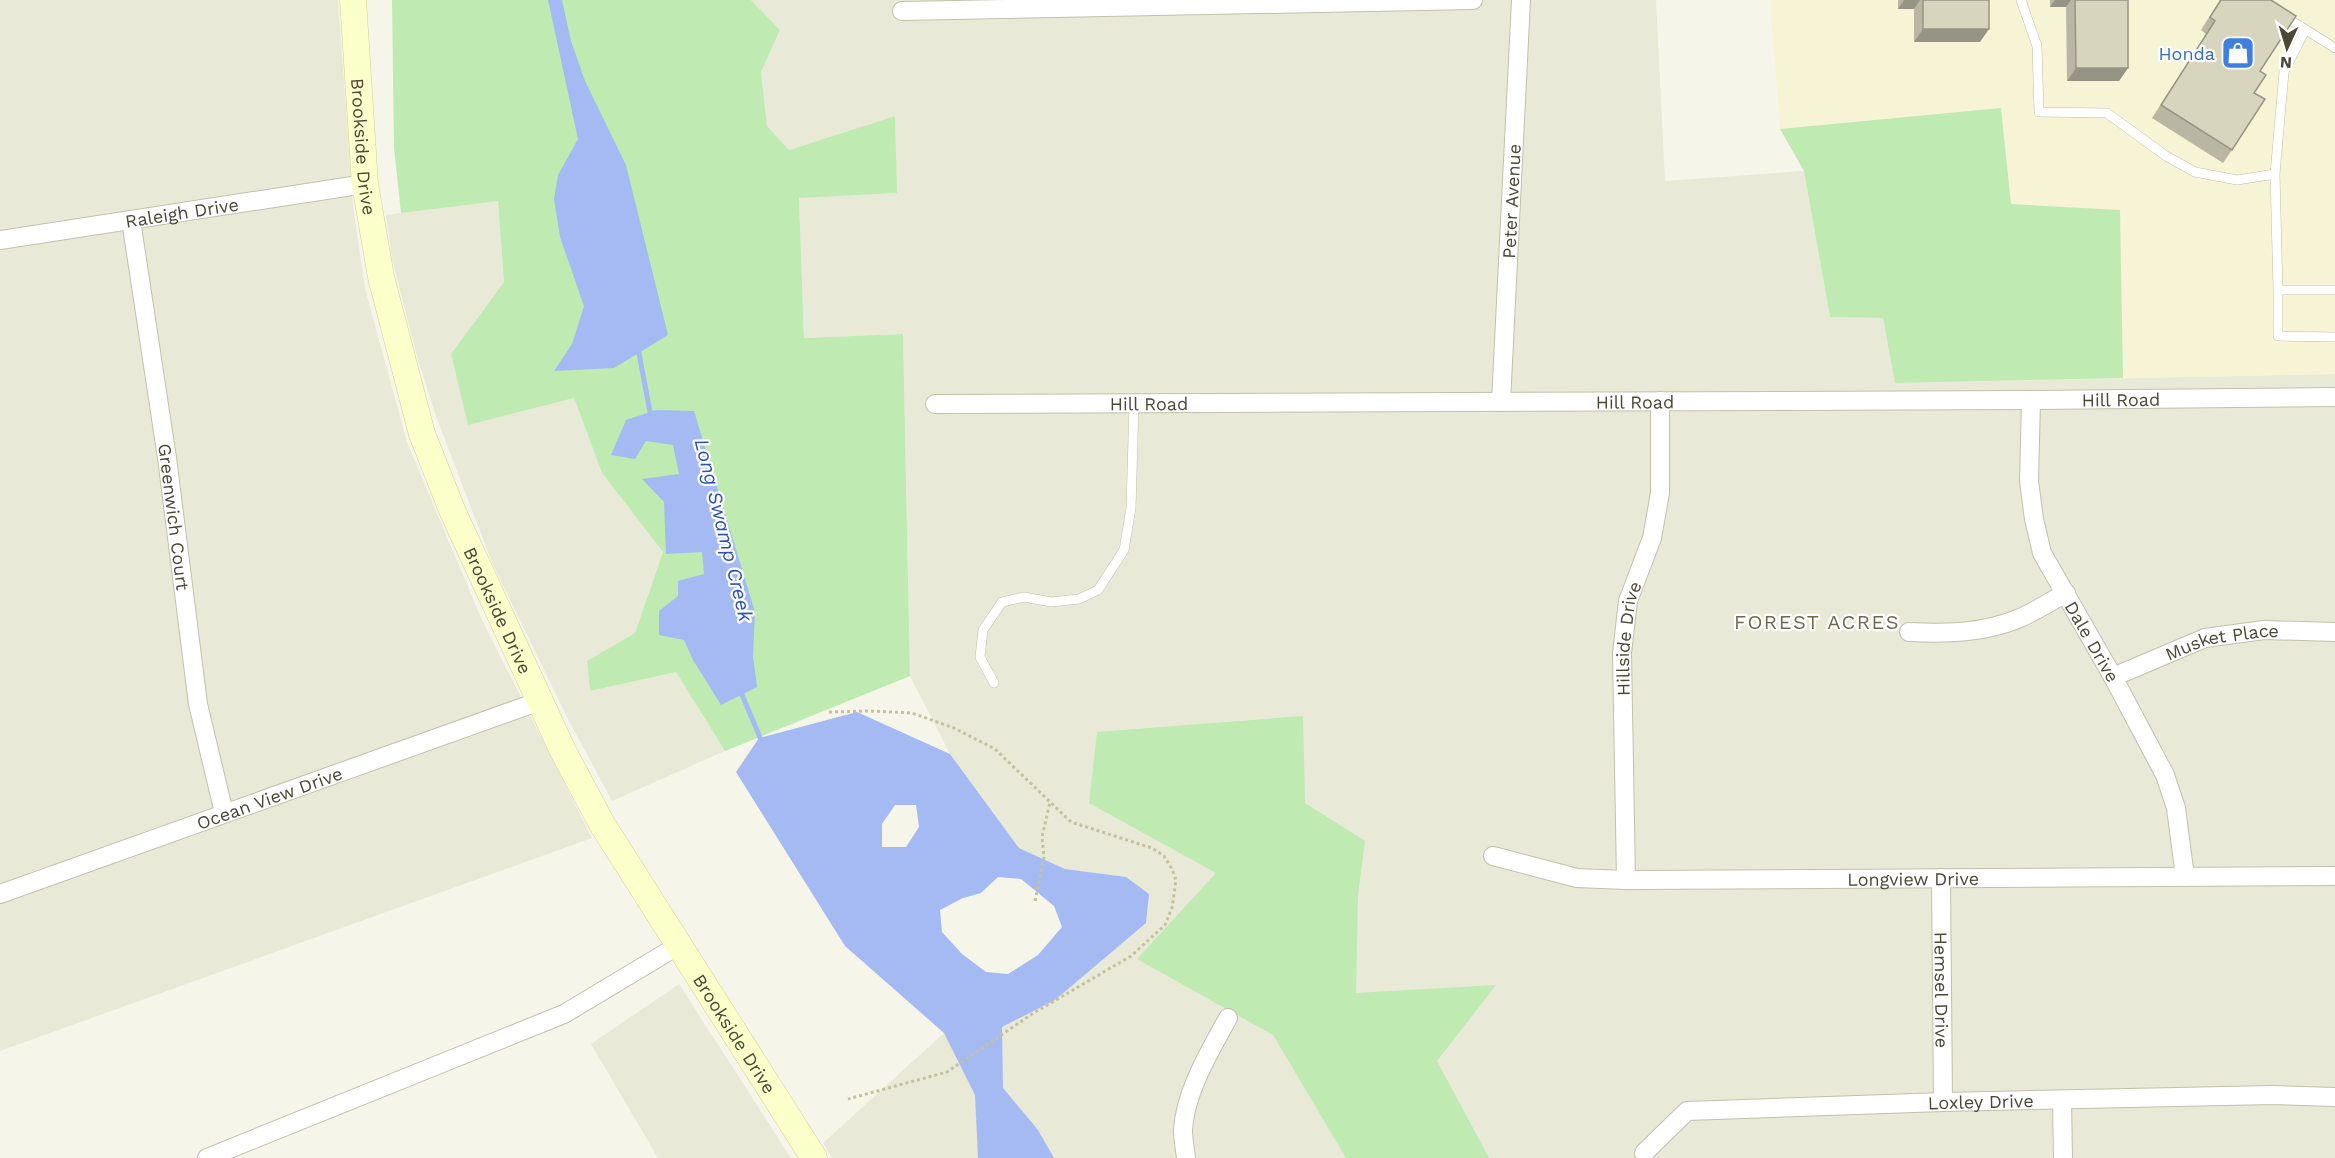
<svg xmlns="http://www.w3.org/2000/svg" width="2335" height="1158" font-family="'Work Sans',sans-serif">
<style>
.residential{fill:#e9e9d8}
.commercial{fill:#f7f3d5}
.green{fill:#bfeab1}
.water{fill:#a5baf3;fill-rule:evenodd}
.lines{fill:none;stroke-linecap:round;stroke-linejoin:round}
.stream{stroke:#a5baf3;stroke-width:5}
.lane-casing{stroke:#c1c1ac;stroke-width:10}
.street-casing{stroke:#c1c1ac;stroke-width:20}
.secondary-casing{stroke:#d0d496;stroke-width:27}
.path{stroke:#c4c29c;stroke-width:3;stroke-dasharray:3 3;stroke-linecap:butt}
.lane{stroke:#fff;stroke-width:9}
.street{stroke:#fff;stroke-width:18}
.secondary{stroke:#fbffca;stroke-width:26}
.wall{fill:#b9b7a3}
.shaded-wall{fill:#969585}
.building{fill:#d7d5be;stroke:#969585;stroke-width:1.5}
.labels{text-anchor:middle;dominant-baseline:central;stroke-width:4.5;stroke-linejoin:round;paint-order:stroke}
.shop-label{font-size:18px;fill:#366cbe;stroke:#fff;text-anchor:end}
.street-label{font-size:18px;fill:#4a4837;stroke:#fff}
.water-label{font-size:20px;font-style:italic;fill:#2b51ba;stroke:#fff}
.neighbourhood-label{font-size:20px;letter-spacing:1.5px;fill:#6d6a4e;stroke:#fff}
</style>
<rect width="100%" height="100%" fill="#f5f5ea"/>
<path class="residential" d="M0,0H338L353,206L365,289L407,442L481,618L592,838L0,1051Z
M751,0H1656L1665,181L1804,171L1830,317L1883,318L1895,383L2335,374V1158H832L823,1143L944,1033L1002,1026L1126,877L1065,869L1019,848L950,754L910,676L903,334L804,338L799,197L896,193L895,116L789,150L767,126L761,72L780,30Z
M498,200L504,282L451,354L468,424L574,398L602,473L663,552L635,633L587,661L590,691L676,672L725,751L612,801L567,717L493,565L436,416L418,360L392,259L386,215Z
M679,984L791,1158H658L591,1044Z"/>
<path class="commercial" d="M1770,0H2335V374L2123,378L2120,210L2011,204L2001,108L1780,129Z"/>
<path class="green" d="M392,0H751L780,30L761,72L767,126L789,150L895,116L897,193L799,198L804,338L903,334L910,676L725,751L676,672L590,691L587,661L635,633L663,552L602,473L574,398L468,425L451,354L504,282L498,201L401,213L394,148Z
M2001,108L2011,204L2120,210L2123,378L1895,383L1883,318L1830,317L1804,171L1780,129Z
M1303,716L1305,803L1365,841L1358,895L1356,993L1496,985L1437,1061L1489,1158H1346L1273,1035L1137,959L1216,873L1089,803L1097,732Z"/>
<path class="water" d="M548,0H562L571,41L585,81L626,165L668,335L614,368L554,371L572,344L584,306L560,237L554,199L558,175L578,139Z
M656,410L694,411L755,612L753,656L757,687L721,705L693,660L684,640L659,635V611L678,596V581L704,574L702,552L666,554L664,502L642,479L679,474L673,445L646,441L635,459L611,455L626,420Z
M857,712L950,754L1019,848L1065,869L1126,877L1149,894L1146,923L1055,1000L1002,1027L1003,1088L1038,1130L1054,1158H978L975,1095L944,1033L845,946L736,772L759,738ZM895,805H916L919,827L906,847H882V824ZM998,877L1021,879L1054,906L1062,927L1038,955L1008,974L986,972L962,954L942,932L940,910L963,898L981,893Z"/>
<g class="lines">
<path class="stream" d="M638,348L650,412L656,415
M740,690L762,742"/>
<g class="lane-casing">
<path id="lane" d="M2021,0L2037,46L2039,112L2107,113L2166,156L2195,172L2237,180L2275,174L2284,72L2305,30
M2282,15L2335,48
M2275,174L2278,290H2335
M2278,290V336L2335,337
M994,683L980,657L983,630L1002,602L1024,597L1051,602L1079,599L1098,590L1124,550L1131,508L1134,403"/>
</g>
<g class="street-casing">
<g id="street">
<path d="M902,11L1473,0"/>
<path id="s1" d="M131,220L167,458L198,704L224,813"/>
<path id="s2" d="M0,240L365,184"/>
<path id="s3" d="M2031,400L2029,481L2034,519L2042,553L2113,677L2165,775L2176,808L2185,877"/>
<path id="s4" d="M1501,402L1521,0"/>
<path id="s5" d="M935,404L2031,400L2335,397"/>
<path d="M1909,632C1946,634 1985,633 2020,618C2036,611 2051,601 2066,593"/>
<path id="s6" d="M2113,677L2205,638L2264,630L2335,632"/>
<path id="s7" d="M1493,856L1577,878L1626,880L2335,876"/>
<path id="s8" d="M1941,878L1943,1102"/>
<path id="s9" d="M1626,880L1622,653L1628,601L1652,538L1660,493V401"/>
<path id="s10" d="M0,894L540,701"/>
<path d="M2062,1100L2063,1158"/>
<path id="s11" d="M1644,1153L1687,1111L1943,1102L2273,1095L2335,1097"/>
<path d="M207,1158L564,1014L679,945"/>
<path d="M1186,1158C1185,1149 1183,1139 1183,1130C1185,1092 1210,1051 1228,1018"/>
</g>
</g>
<g class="secondary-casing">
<g id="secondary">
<path id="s12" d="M353,0L365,184L381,277L422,434L452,510L563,751L602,824L814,1158"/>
</g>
</g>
<path class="path" d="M829,712L870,711L912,713L954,728L995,749L1071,822L1152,848L1164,856L1172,869L1176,880L1172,908L1165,925L1131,956L1032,1014L947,1072L848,1099
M1035,901L1044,857L1042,837L1050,802"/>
<use href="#lane" class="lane"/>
<use href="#street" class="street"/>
<use href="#secondary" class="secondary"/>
</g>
<path class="wall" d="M1898,0H1989L1980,42H1914V9H1898Z
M2050,0H2128V68L2119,81H2067L2066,7H2050Z
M2220,0H2271L2260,71L2254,93L2232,150L2223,163L2152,118L2206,34L2201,30Z"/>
<path class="shaded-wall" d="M1904,0H1920L1914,9H1898Z
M2055,0H2071L2066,7H2050Z
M1923,29H1989L1980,42H1914Z
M2076,68H2128L2119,81H2067Z"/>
<path class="building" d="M1923,0H1989V29H1923Z
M2075,0H2128V68H2076Z
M2221,0H2271L2296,16L2260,71L2266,75L2254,93L2265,99L2232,150L2161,105L2215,21L2210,17Z"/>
<defs>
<g id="shop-square" transform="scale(1.725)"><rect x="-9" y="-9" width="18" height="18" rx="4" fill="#3f7fe0" stroke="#fff"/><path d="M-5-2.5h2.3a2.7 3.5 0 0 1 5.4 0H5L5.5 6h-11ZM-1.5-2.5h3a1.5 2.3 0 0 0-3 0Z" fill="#fff"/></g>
</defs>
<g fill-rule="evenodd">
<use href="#shop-square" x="2238" y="53"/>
</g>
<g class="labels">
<g class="shop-label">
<text x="2215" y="53">Honda</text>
</g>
<g class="street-label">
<text stroke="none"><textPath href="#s12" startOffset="147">Brookside Drive</textPath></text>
<text stroke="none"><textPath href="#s4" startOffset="201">Peter Avenue</textPath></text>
<text stroke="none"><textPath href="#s2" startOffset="184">Raleigh Drive</textPath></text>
<text stroke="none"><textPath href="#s5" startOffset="1186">Hill Road</textPath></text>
<text stroke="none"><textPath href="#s5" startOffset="700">Hill Road</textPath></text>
<text stroke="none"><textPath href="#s5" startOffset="214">Hill Road</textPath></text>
<text stroke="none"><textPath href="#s1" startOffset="300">Greenwich Court</textPath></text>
<text stroke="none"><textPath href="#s12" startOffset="633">Brookside Drive</textPath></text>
<text stroke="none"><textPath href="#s9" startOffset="242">Hillside Drive</textPath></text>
<text stroke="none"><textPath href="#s3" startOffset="256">Dale Drive</textPath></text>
<text stroke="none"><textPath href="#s6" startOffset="116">Musket Place</textPath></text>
<text stroke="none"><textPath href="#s10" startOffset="286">Ocean View Drive</textPath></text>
<text stroke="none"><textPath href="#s7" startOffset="423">Longview Drive</textPath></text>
<text stroke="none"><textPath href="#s8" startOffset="112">Hemsel Drive</textPath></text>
<text stroke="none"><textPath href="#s12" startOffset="1119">Brookside Drive</textPath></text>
<text stroke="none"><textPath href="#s11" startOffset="354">Loxley Drive</textPath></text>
</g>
<g class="water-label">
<text transform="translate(724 530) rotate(76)">Long Swamp Creek</text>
</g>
<g class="neighbourhood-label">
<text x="1817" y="622">FOREST ACRES</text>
</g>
</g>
<g transform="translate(2287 48) rotate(184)" stroke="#ffffff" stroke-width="4.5" paint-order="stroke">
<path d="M0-4.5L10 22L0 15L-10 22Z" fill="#4a4837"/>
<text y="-9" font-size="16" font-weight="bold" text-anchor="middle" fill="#4a4837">N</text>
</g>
</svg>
